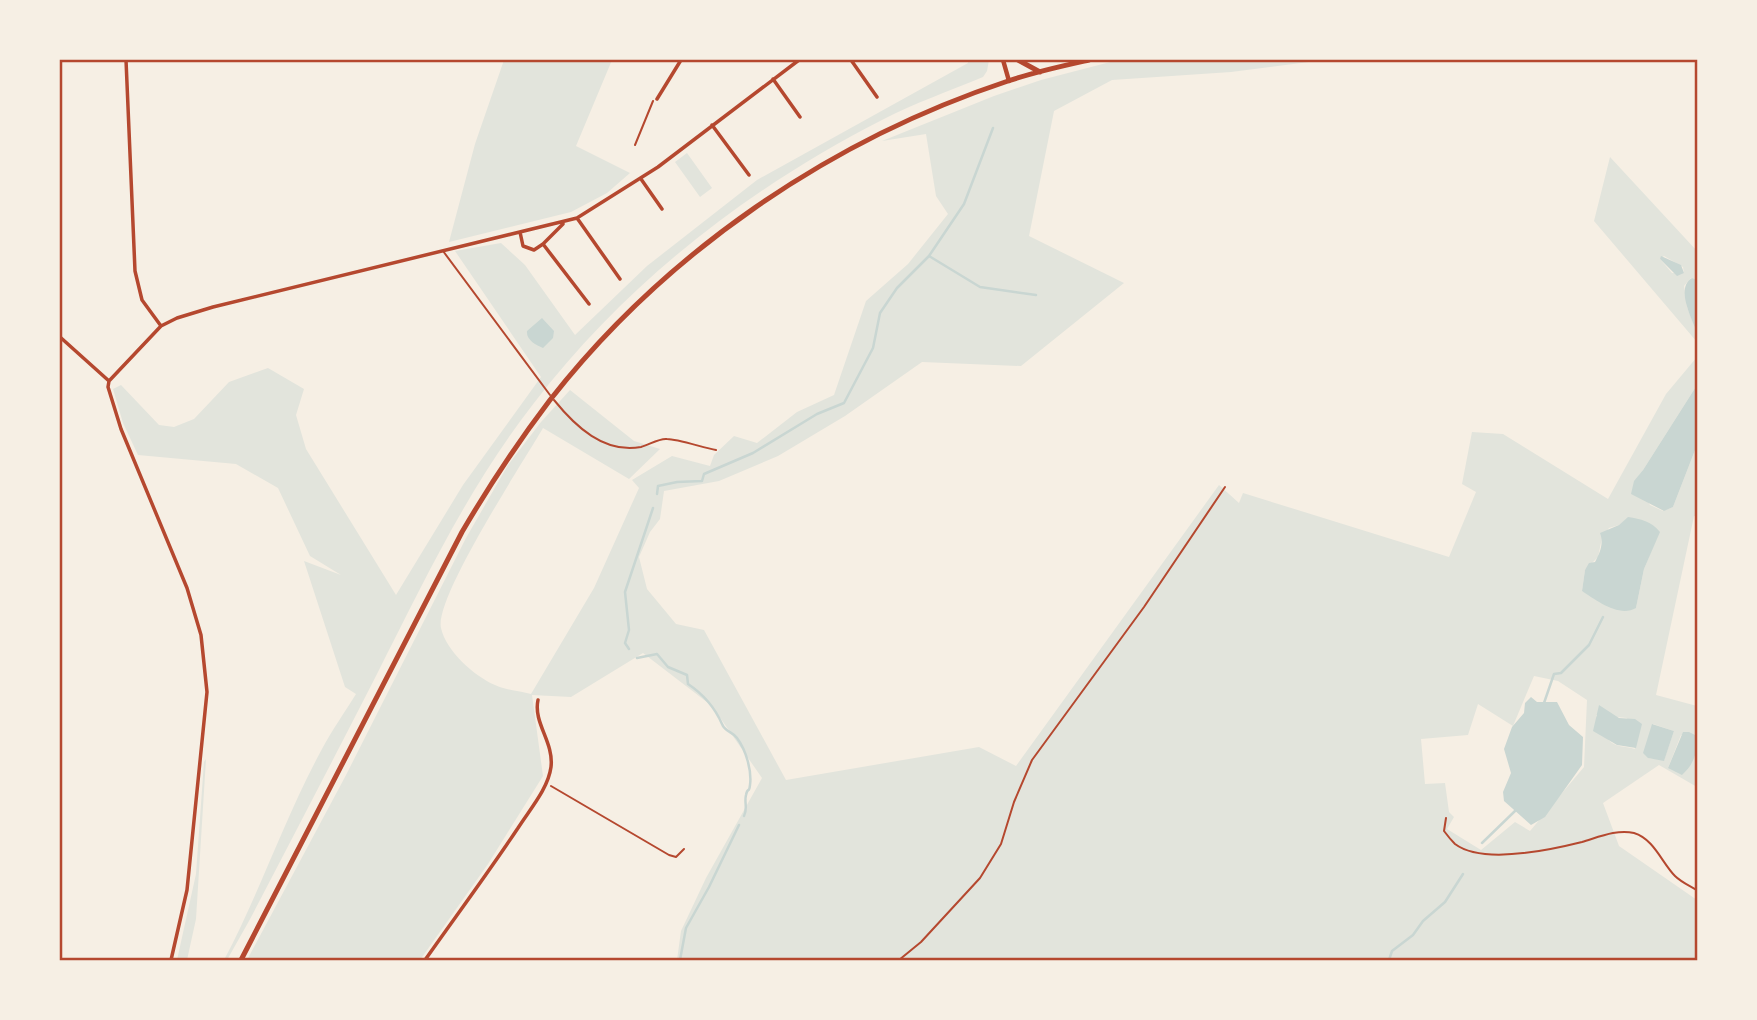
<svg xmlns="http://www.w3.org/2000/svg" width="1757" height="1020" font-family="'DejaVu Sans',sans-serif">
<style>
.green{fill:#e2e4dc;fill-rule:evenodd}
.water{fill:#c9d6d2}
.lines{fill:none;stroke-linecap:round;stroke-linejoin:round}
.stream{stroke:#c9d6d2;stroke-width:2.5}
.path{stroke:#b5482f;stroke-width:2}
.service{stroke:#b5482f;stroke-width:2}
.minor{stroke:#b5482f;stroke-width:3.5}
.tertiary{stroke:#b5482f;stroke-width:4.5}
.secondary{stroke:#b5482f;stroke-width:5}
.neatline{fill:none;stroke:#b5482f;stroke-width:2.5}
</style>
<rect width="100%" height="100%" fill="#f6efe4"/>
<path class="green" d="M504,60H612L576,146L630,173L607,193L571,212L449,242L475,144Z
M968,60H989L987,71L983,77C949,91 915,103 882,120C747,189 626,283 534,403C469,486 424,581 377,674C335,756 292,839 249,921L227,960H224C260,892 285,817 322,749C332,730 345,712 356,694L345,687L304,561L341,575L310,556L278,488L236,464L138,455L123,423L113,389L121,385L159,425L174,427L194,419L229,382L268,368L304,389L296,415L306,449L396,595L463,485L541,377L455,251L501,243L525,265L575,335L647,266L757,180L968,63Z
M1118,60H1324L1231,72L1112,80L1054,111L1029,236L1124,283L1021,366L922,362L845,416L778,456L719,481L664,491L660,519L650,532L639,557L647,589L676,624L704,630L786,780L979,747L1016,766L1219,485L1239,503L1243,493L1449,557L1476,492L1462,484L1472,432L1503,434L1608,499L1666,394L1697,357V385L1643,470L1635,481L1650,505L1663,511L1673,507L1697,445V517L1694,516L1656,695L1697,706V736L1681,735L1668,768L1694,757L1697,752V787L1659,765L1603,803L1619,846L1697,900V960H677L681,931L706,878L762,778L712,706L643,653L571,697L532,695L543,776L488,864L420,960H247L345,777L466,538L508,465L541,422L570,390L634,441L660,449L629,479L543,428C524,461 434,598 441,628C446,651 474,676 495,685C505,690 520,691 531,694L594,588L639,488L632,480L672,456L710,466L714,455L734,436L757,443L797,412L834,395L866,301L908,264L948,214L936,196L926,134L882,141L994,96L1041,80ZM1628,518L1659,532L1644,569L1636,608L1582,591L1585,570L1598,557L1602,538L1609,528L1619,525ZM1534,676L1558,681L1587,700L1584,767L1530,831L1515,822L1481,850L1447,829L1454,817L1449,812L1445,783L1425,784L1421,739L1468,735L1478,704L1513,726ZM1596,715L1627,718L1635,749C1629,747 1622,747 1616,745C1606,741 1596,725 1596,715ZM1653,724L1674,731L1664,760L1648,758L1647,742Z
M687,153L712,188L700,197L675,162Z
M1610,157L1697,251V280L1691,278L1684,286L1687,307L1697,333V342L1594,221ZM1664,256L1683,267L1684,273H1672L1660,259Z
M206,759L196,919L187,960H177L196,874L204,762Z"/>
<path class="water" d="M1661,256L1681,265L1684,273L1677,276L1660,259Z
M1692,278L1697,280V333C1692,319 1675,288 1692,278Z
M542,318L554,331L553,338L543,348C536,345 526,340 527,331Z
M1697,385V445L1673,507L1664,511L1631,494L1634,481L1643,470Z
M1628,517C1641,519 1651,521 1660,532L1644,569L1636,608C1619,618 1596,600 1582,591L1585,570L1589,563L1595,562C1600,553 1604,543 1600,533L1619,525Z
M1531,697L1537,702H1557L1569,725L1583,737L1582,765L1545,817L1531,825L1504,801L1503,792L1511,773L1504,749L1512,727L1524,713L1525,703Z
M1599,705L1619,718L1635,719L1642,724L1636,748L1617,745L1593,731Z
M1652,724L1674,731L1664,761L1648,758L1643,753Z
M1683,732H1689L1697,736C1698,752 1694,764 1682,775L1668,768Z"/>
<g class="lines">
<path class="stream" d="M929,256L980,287L1036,295
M657,494L658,486L677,482L702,481L704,474L753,453L817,414L844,403L873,348L880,313L897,288L929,256L964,204L993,128
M629,649L625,643L629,630L625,592L653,508
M637,658L657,654L668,667L687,675L688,684C703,694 715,708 722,724C725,732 733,732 737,738C746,750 752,771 750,785C749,794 748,786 746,795C744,803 748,808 744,816
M1544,703L1554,674L1561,673L1589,645L1603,617
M1482,843L1515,811
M680,960L686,928L709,887L739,825
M1389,960L1392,951L1413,935L1423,921L1445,902L1463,874"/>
<path class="path" d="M635,145L653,101
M551,786L669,855L676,857L684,849
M899,960L921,942L980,878L1001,844L1014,802L1032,760L1144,607L1225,487"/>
<path class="service" d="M443,251L550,395
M554,400C575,426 604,454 641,447C649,445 659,438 667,439C678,439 704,448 716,450
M1446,818L1444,831C1447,835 1451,840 1455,844C1483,865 1550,850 1582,842C1599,837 1617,829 1634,833C1654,839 1662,863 1675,876C1681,882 1690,886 1698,891"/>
<path class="minor" d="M126,60L135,271L142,300L161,326
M851,60L877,97
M773,79L800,117
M657,99L681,60
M712,125L749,175
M641,179L662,209
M577,218L620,279
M520,232L523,246L534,250L543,244L563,224
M543,244L589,304
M60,337L109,381
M171,960L187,890L207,692L201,635L187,588L121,429L108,387L109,381L161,326L177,318L213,307L577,218L658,167L799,60
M425,960C456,916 488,873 518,828C530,809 548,789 551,767C554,742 533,723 538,700"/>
<path class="tertiary" d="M1003,60L1009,81"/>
<path class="secondary" d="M1018,60L1040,72
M241,960L462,532C489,486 518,442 550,400C666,252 830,140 1008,81C1034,72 1062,66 1089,60"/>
</g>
<rect width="1757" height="1020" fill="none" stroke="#f6efe4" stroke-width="122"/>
<rect x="61" y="61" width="1635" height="898" class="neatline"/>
</svg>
